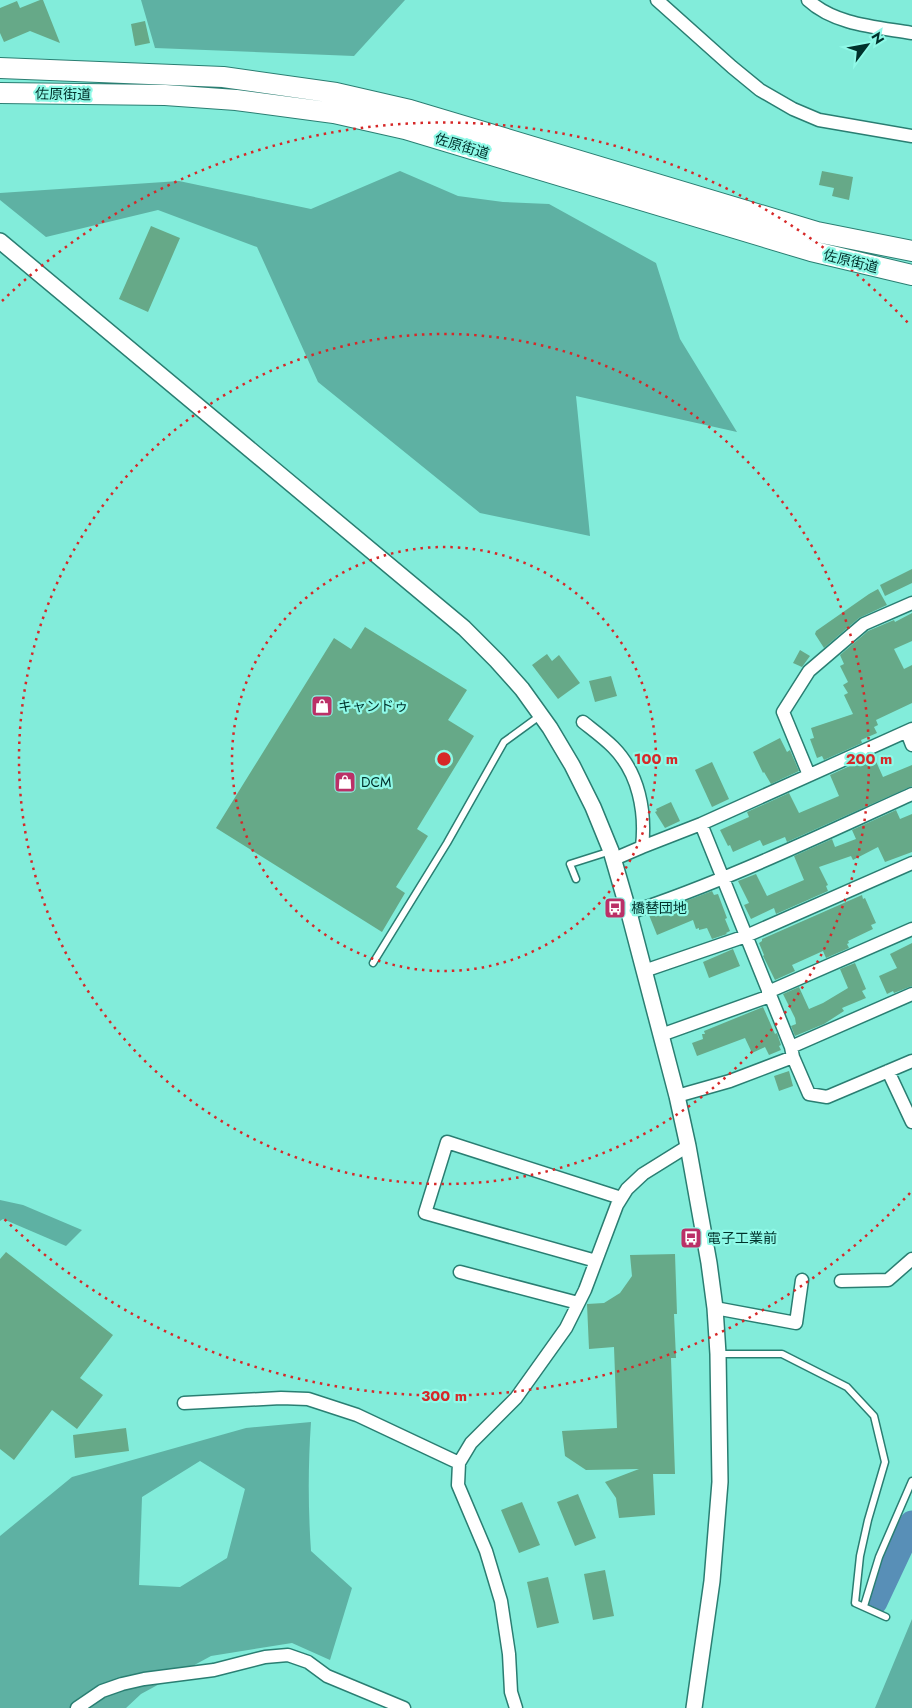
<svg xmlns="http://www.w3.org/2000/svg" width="912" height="1708" font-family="Jost,'Noto Sans JP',sans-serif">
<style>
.forest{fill:#5eb1a3;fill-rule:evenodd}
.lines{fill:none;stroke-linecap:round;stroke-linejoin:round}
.river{stroke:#588fb7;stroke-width:25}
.building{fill:#66a988}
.service-casing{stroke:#2a7e72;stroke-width:9}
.minor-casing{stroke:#2a7e72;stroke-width:15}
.tertiary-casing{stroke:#2a7e72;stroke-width:18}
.trunk-casing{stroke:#2a7e72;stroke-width:22}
.service{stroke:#fff;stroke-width:6}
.minor{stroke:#fff;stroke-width:12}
.tertiary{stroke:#fff;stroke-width:15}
.trunk{stroke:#fff;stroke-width:20}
.ring{fill:none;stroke:#d62828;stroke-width:2.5;stroke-dasharray:2.5 5}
.labels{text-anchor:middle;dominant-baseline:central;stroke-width:4.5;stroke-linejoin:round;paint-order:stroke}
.street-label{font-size:14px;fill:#00312b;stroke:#8ff9e7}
.poi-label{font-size:14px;fill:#00312b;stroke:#8ff9e7;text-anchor:start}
.centre{fill:#d62828;stroke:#8ff9e7;stroke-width:2.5}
.ring-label{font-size:15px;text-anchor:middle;font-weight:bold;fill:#d62828;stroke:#8ff9e7;stroke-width:4.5;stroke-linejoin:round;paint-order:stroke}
</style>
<rect width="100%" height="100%" fill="#82ecda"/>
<path class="forest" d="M141,0H405L354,56L155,48Z
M400,171L458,196L503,202L549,204L656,263L680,339L737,432L576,396L590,536L480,513L318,382L257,247L158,210L46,237L0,200V193L179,181L311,209Z
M0,1200L23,1205L82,1230L66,1246L3,1219L0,1221Z
M311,1422C308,1465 308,1508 311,1551L352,1588L330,1660L292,1643L211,1656L141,1694L126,1708H0V1536L72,1477L246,1428ZM200,1461L245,1489L227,1558L180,1587L139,1585L142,1497Z
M912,1619V1708H875Z"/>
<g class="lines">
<path class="river" d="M875,1602L912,1523"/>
</g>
<path class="building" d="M40,0H43L60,43L30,31L4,42L0,33V8L17,1L20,8Z
M145,21L150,43L135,46L131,24Z
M822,171L853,177L849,200L832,196L834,188L819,185Z
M151,226L180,238L148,312L119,299Z
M912,569V583L885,596L880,585Z
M878,589L887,605L859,618L824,648L815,634L816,631L869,594Z
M912,613V641L894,649L904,669L912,665V703L876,720L878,725L874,727L877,733L861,740L862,743L824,760L822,756L817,758L810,739L814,738L811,728L853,714L844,695L848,693L843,685L848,682L840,666L844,664L840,655L868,631L894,620L895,622Z
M365,627L467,690L448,720L474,736L417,829L428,836L396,887L405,893L382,932L216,828L334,638L351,649Z
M800,650L810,656L802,667L793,663Z
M547,654L552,661L559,655L580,683L558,699L532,665Z
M611,676L617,696L595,702L589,681Z
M780,738L787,752L790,750L799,771L771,784L764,772L763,773L753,752Z
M874,757L883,777L912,765V786L787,842L785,837L763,846L760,840L733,852L730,845L728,846L720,830L749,817L747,812L789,793L799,813L839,796L830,775L867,758L868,760Z
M712,762L729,799L712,807L695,770Z
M671,802L680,821L665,828L655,812L657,811L656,809Z
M896,810L900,819L912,814V852L885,862L878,847L853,860L851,856L819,867L828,885L826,886L828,891L776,914L774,908L751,919L744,905L749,903L738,881L756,874L767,896L804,880L794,856L832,839L835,847L856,839L852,830Z
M712,891L714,895L718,894L727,918L725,919L730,931L726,933L727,934L712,939L707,928L699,930V928L696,929L693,920L657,935L649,915Z
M862,895L863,899L865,898L876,923L871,925L873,929L848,941L849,943L847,944L849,948L826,958L823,951L792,965L795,971L775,980L763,956L764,955L759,943L762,941V939Z
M912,943V986L894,993L893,991L887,994L879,976L897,968L890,954Z
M733,949L740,966L709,978L703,962Z
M855,963L866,989L862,991L866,998L842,1008L844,1011L824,1024L795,1036L791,1026L796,1024L795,1018L783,994L799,987L809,1009L823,1003L848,988L840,969Z
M763,1007L775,1034L777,1033L781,1045L779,1046L781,1050L769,1055L765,1047L752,1053L745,1038L697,1056L692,1043L703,1039L702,1034H705L704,1031Z
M789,1071L793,1086L779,1091L774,1076Z
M6,1252L113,1335L80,1378L103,1395L77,1429L52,1410L14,1460L0,1449V1259Z
M675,1254L677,1314H674L676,1358H671L675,1474H653L655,1515L619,1518L616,1498L605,1482L639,1469L586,1470L565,1456L562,1431L617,1428L614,1347L589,1349L587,1304L604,1303L620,1293L632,1276L630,1255Z
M126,1428L129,1451L75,1458L73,1435Z
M578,1494L596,1538L575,1546L557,1502Z
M522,1502L540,1545L519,1553L501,1510Z
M605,1570L614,1616L593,1620L584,1574Z
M548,1577L559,1623L537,1628L527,1582Z"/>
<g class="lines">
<g class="service-casing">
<path id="service" d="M576,879L570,864L611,851
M373,963L447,843L504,742L541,715
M718,1354H782L847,1387L874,1416L885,1462L868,1520L860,1556L855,1603L886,1617
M864,1606L879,1557L912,1481"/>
</g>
<g class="minor-casing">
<path id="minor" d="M657,0L732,67L760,90L793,109L819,120L912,136
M808,0C835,25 877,27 912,33
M583,722C593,730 604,738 613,747C639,773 646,812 642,847L614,859
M907,732L912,745
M809,775L783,712L809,671L864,624L912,603
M701,824L791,1047L793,1057L809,1094L827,1097L912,1061
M642,847L701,824L912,729
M629,913C726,881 819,836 912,794
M644,971L746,936L912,863
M768,992L912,929
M661,1035L770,996
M791,1047L912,994
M888,1071L912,1122
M677,1096L730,1081L793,1057
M596,1261L425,1213L447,1142L621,1198
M460,1272L578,1303
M841,1281L888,1280L912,1259
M715,1308L796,1323L802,1280
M184,1403L281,1398L308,1399L357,1415L459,1463
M77,1708L102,1691L122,1684L144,1679L214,1670L265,1657L288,1655L308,1662L327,1676L404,1708
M516,1708L511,1692L509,1654L501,1601L486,1551L458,1485L459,1463L471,1443L516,1398L566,1328L585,1290L617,1205L627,1189L643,1174L688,1146"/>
</g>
<g class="tertiary-casing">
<path id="tertiary" d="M0,241L464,628L497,661L522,689L550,728L572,765L593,807L611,851L629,913L677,1096L688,1146L709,1263L715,1308L718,1354L720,1482L712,1581L694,1708"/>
</g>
<g class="trunk-casing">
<path id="trunk" d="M0,68L223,77L336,93L410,110L817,232L912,251
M0,93L165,95L236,100L334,113L405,129L811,251L912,275"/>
</g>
<use href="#service" class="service"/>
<use href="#minor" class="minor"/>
<use href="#tertiary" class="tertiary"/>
<use href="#trunk" class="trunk"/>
</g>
<g class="ring">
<circle cx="444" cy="759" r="212"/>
<circle cx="444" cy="759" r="425"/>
<path d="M910 1193A637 637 0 0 1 2 1217M2 301A637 637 0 0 1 910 325"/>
</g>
<defs>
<g id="shop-square" transform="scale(1.125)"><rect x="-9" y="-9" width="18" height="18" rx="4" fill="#bb3067" stroke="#8ff9e7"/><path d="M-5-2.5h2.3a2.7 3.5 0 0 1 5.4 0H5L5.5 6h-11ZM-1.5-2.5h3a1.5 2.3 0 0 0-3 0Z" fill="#fff"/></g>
<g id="bus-square" transform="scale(1.125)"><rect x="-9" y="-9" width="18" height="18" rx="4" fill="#bb3067" stroke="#8ff9e7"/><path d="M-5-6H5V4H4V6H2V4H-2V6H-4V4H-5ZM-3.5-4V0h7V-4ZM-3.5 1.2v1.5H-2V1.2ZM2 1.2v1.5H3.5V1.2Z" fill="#fff"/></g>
</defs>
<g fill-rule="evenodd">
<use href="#shop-square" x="322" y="706"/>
<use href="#shop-square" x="345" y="782"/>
<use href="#bus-square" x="615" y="908"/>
<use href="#bus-square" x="691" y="1238"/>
</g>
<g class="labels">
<g class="street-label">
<text transform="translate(63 94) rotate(1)">佐原街道</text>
<text transform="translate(462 146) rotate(17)">佐原街道</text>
<text transform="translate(851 261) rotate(14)">佐原街道</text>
</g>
<g class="poi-label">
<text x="338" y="706">キャンドゥ</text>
<text x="361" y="782">DCM</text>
<text x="631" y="908">橋替団地</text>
<text x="707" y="1238">電子工業前</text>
</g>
</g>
<circle cx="444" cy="759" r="8" class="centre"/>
<g class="ring-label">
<text x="656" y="764">100 m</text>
<text x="869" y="764">200 m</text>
<text x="444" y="1401">300 m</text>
</g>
<g transform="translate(867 45) rotate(58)" stroke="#8ff9e7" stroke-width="4" paint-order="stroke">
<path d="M0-4L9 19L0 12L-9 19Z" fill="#00312b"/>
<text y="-8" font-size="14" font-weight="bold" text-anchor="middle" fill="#00312b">N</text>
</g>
</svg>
